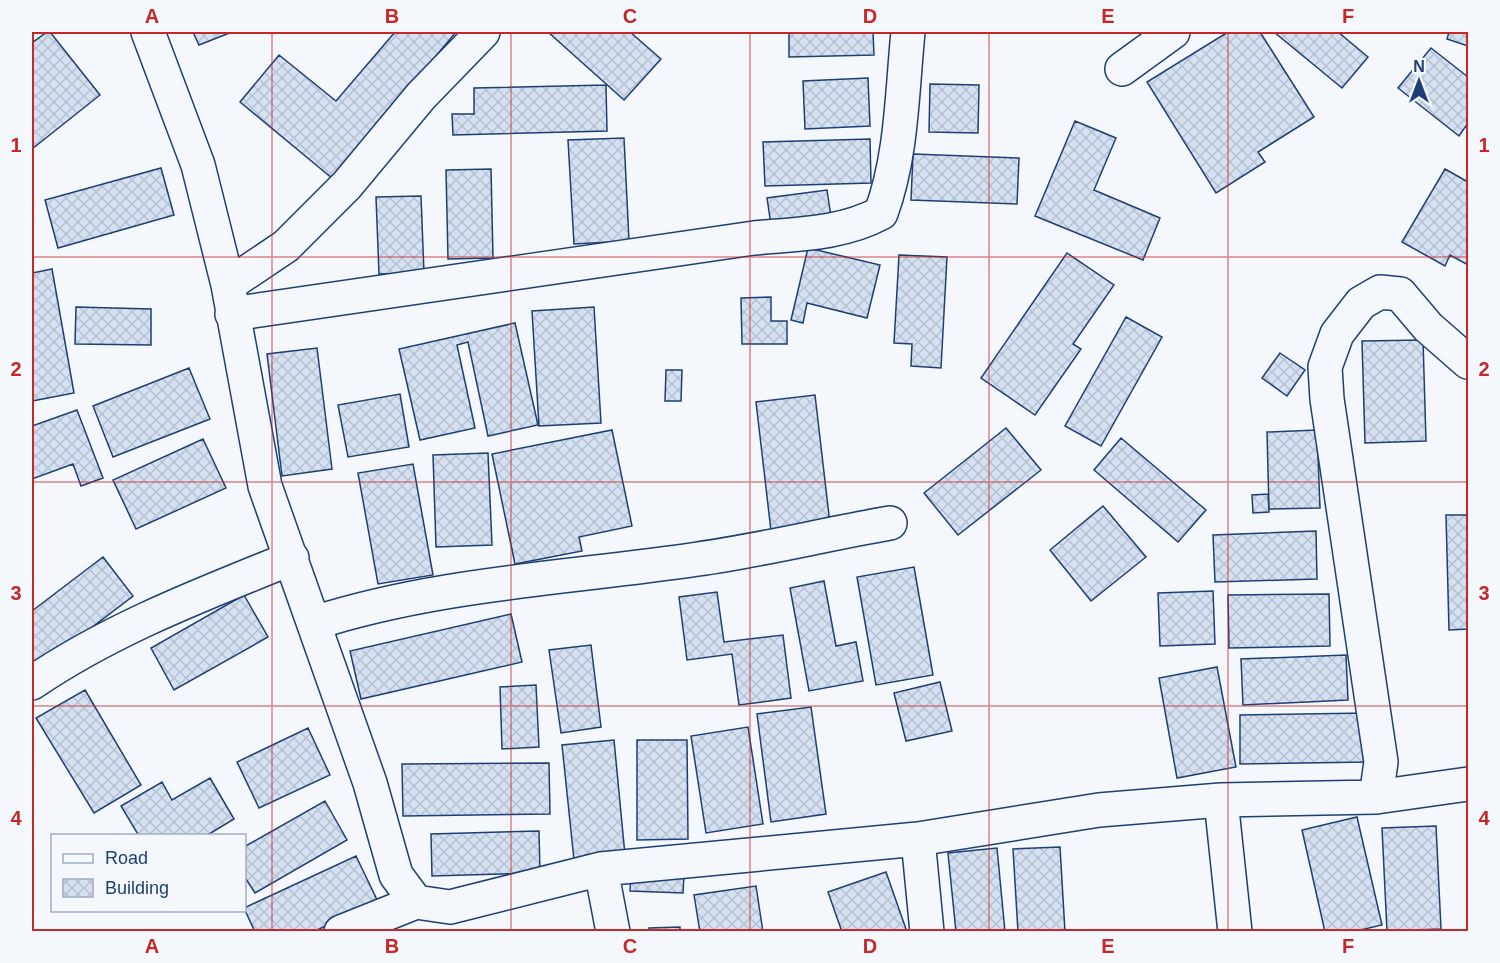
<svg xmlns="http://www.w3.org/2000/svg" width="1500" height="963" font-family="Arial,sans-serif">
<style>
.building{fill:url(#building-cross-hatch);stroke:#1d3f73;stroke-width:1.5}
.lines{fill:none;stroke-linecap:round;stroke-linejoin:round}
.minor-casing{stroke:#1d3f73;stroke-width:36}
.minor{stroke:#f4f7fb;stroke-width:33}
.grid{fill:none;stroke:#c62828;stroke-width:1.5;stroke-opacity:0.55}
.neatline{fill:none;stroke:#c62828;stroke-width:2}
.grid-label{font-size:20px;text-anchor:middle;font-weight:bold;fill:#c62828}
</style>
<defs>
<pattern id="building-cross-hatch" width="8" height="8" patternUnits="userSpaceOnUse" patternTransform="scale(1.5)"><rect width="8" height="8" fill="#d5e0f0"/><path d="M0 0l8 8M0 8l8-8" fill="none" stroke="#b6c1d1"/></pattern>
</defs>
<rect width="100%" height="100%" fill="#f4f7fb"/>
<path class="building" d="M47,32H50L100,95L32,149V43Z
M193,32H232L199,45Z
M395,32H456L333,179L240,102L279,55L336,101Z
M548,32H630L661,59L624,100Z
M789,32H873L874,55L789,57Z
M1228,32H1260L1314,117L1258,152L1265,162L1216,193L1147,82Z
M1274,32H1338L1368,57L1342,88Z
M1449,32H1468V46L1447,39Z
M1431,48L1468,77V123L1459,136L1398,88Z
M868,78L870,126L805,129L803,81Z
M930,84L979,85L978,133L929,132Z
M606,85L607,131L453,135L452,114H474V88Z
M1075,121L1116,138L1094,190L1160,218L1143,260L1035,216Z
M624,138L629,241L574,244L568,140Z
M870,139L871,183L765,186L763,142Z
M913,154L1019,158L1017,204L911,200Z
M161,168L174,215L58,248L45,200Z
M491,169L493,258L448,259L446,170Z
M1445,169L1468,182V265L1450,255L1445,266L1402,242Z
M827,190L831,217L771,225L767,198Z
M421,196L424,273L379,274L376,197Z
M808,248L880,265L867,318L807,303L803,323L791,320Z
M1067,253L1114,285L1073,344L1081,349L1035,415L981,378Z
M899,255L947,257L941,368L911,366L912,344L894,343Z
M52,269L74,393L32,401V273Z
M771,297V321H787V344H742L741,298Z
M76,307L151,309V345L75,344Z
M594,307L601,423L539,426L532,311Z
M1126,317L1162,337L1101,446L1065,426Z
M515,323L538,425L488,436L468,342L457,345L475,428L420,440L399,349Z
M1423,340L1426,441L1365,443L1362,341Z
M317,348L332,469L282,476L267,354Z
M1280,353L1305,370L1287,396L1262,378Z
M189,368L210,419L113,457L93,406Z
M666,370H682L681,401H665Z
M400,394L409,447L348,457L338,405Z
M815,395L830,524L771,531L756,402Z
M77,410L103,478L81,486L73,464L32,479V426Z
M1006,428L1041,470L958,535L924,493Z
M612,430L632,526L579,537L582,551L515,564L492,454Z
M1317,430L1320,508L1269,509L1267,432Z
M1121,438L1206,510L1178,542L1094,470Z
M203,439L226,488L136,529L113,480Z
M488,453L492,545L436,547L433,455Z
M413,464L433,575L378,584L358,473Z
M1268,494L1269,512L1253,513L1252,495Z
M1103,506L1146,557L1091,601L1050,550Z
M1446,515H1468V629L1449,630Z
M1316,531L1317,579L1215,582L1213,535Z
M103,557L133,596L32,673V611Z
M914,567L933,675L876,685L857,577Z
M824,581L836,646L856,642L863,681L809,691L790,588Z
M1213,591L1215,644L1160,646L1158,593Z
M717,592L724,642L783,635L791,698L739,705L732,654L687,660L679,597Z
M1329,594L1330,646L1229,648L1228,595Z
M244,595L268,637L174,690L151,648Z
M511,614L522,662L361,699L350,651Z
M591,645L601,727L561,733L549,650Z
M1346,655L1348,700L1243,705L1241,659Z
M1217,667L1236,767L1177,778L1159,678Z
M940,682L952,731L906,741L894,693Z
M536,685L539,747L502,749L500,687Z
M85,690L141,785L94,813L36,718Z
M811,707L826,814L771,822L757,714Z
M1367,713L1368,762L1240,764V715Z
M748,727L763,824L706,833L691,736Z
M308,728L330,775L259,808L237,762Z
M614,740L625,855L574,860L562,745Z
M637,740H687L688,839L637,840Z
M549,763L550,814L403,816L402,764Z
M210,778L234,819L206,836H139L121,806L162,782L172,800Z
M325,801L347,840L255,893L244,876V847Z
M1357,817L1382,925L1352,932H1325L1302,830Z
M1436,826L1441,929L1387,931L1382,828Z
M539,831L540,873L432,876L431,834Z
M1060,847L1065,932H1018L1013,849Z
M997,848L1005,932H956L948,853Z
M356,856L378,902L313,932H255L244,908Z
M631,872L684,874L683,893L630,891Z
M886,872L907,932H842L828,892Z
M756,886L763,932H700L694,895Z
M680,927V932H649V928Z"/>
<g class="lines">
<g class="minor-casing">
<path id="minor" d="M148,32L198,165L228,285L265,486L370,783L396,875L416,902L450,907L601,869L918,839L1099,810L1221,800L1376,797L1468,784
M1122,69L1173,32
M228,285L286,246L347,185L421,96L483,32
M232,314L754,238C798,234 842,234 881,213C902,156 902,92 908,32
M314,623C438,583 571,578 698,559C763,550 826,534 890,523
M32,683C111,629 203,594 292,558
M1376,797L1381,762L1327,399L1325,367L1337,334L1361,303L1380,292L1400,294L1428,327L1468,362
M1221,800L1235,932
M918,839L927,932
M601,869L613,932
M341,932L416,902"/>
</g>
<use href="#minor" class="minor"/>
</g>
<path class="grid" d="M272,32V932M511,32V932M750,32V932M989,32V932M1228,32V932M32,257H1468M32,482H1468M32,706H1468"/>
<rect width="1500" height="963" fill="none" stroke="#f4f7fb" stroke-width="66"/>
<rect x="51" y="834" width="195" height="78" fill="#f4f7fb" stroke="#9eadc5" stroke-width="1.5"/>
<rect x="63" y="854" width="30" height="9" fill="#f4f7fb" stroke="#9eadc5" stroke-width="1.5"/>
<text x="105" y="864" font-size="18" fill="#1d3f73">Road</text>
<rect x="63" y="879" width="30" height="18" fill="url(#building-cross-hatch)" stroke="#9eadc5" stroke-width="1.5"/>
<text x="105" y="894" font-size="18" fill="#1d3f73">Building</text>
<g transform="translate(1419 81)" stroke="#f4f7fb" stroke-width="4.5" paint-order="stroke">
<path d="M0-4.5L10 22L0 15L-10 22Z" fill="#1d3f73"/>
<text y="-9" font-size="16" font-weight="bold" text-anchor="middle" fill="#1d3f73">N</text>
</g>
<rect x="33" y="33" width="1434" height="897" class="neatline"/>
<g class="grid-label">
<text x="152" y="23">A</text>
<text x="392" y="23">B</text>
<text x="630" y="23">C</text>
<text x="870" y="23">D</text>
<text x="1108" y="23">E</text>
<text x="1348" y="23">F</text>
<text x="16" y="152">1</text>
<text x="1484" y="152">1</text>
<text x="16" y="376">2</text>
<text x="1484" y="376">2</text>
<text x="16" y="600">3</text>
<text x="1484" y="600">3</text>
<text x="16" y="825">4</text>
<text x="1484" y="825">4</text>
<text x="152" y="953">A</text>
<text x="392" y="953">B</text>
<text x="630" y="953">C</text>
<text x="870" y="953">D</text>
<text x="1108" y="953">E</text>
<text x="1348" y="953">F</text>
</g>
</svg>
